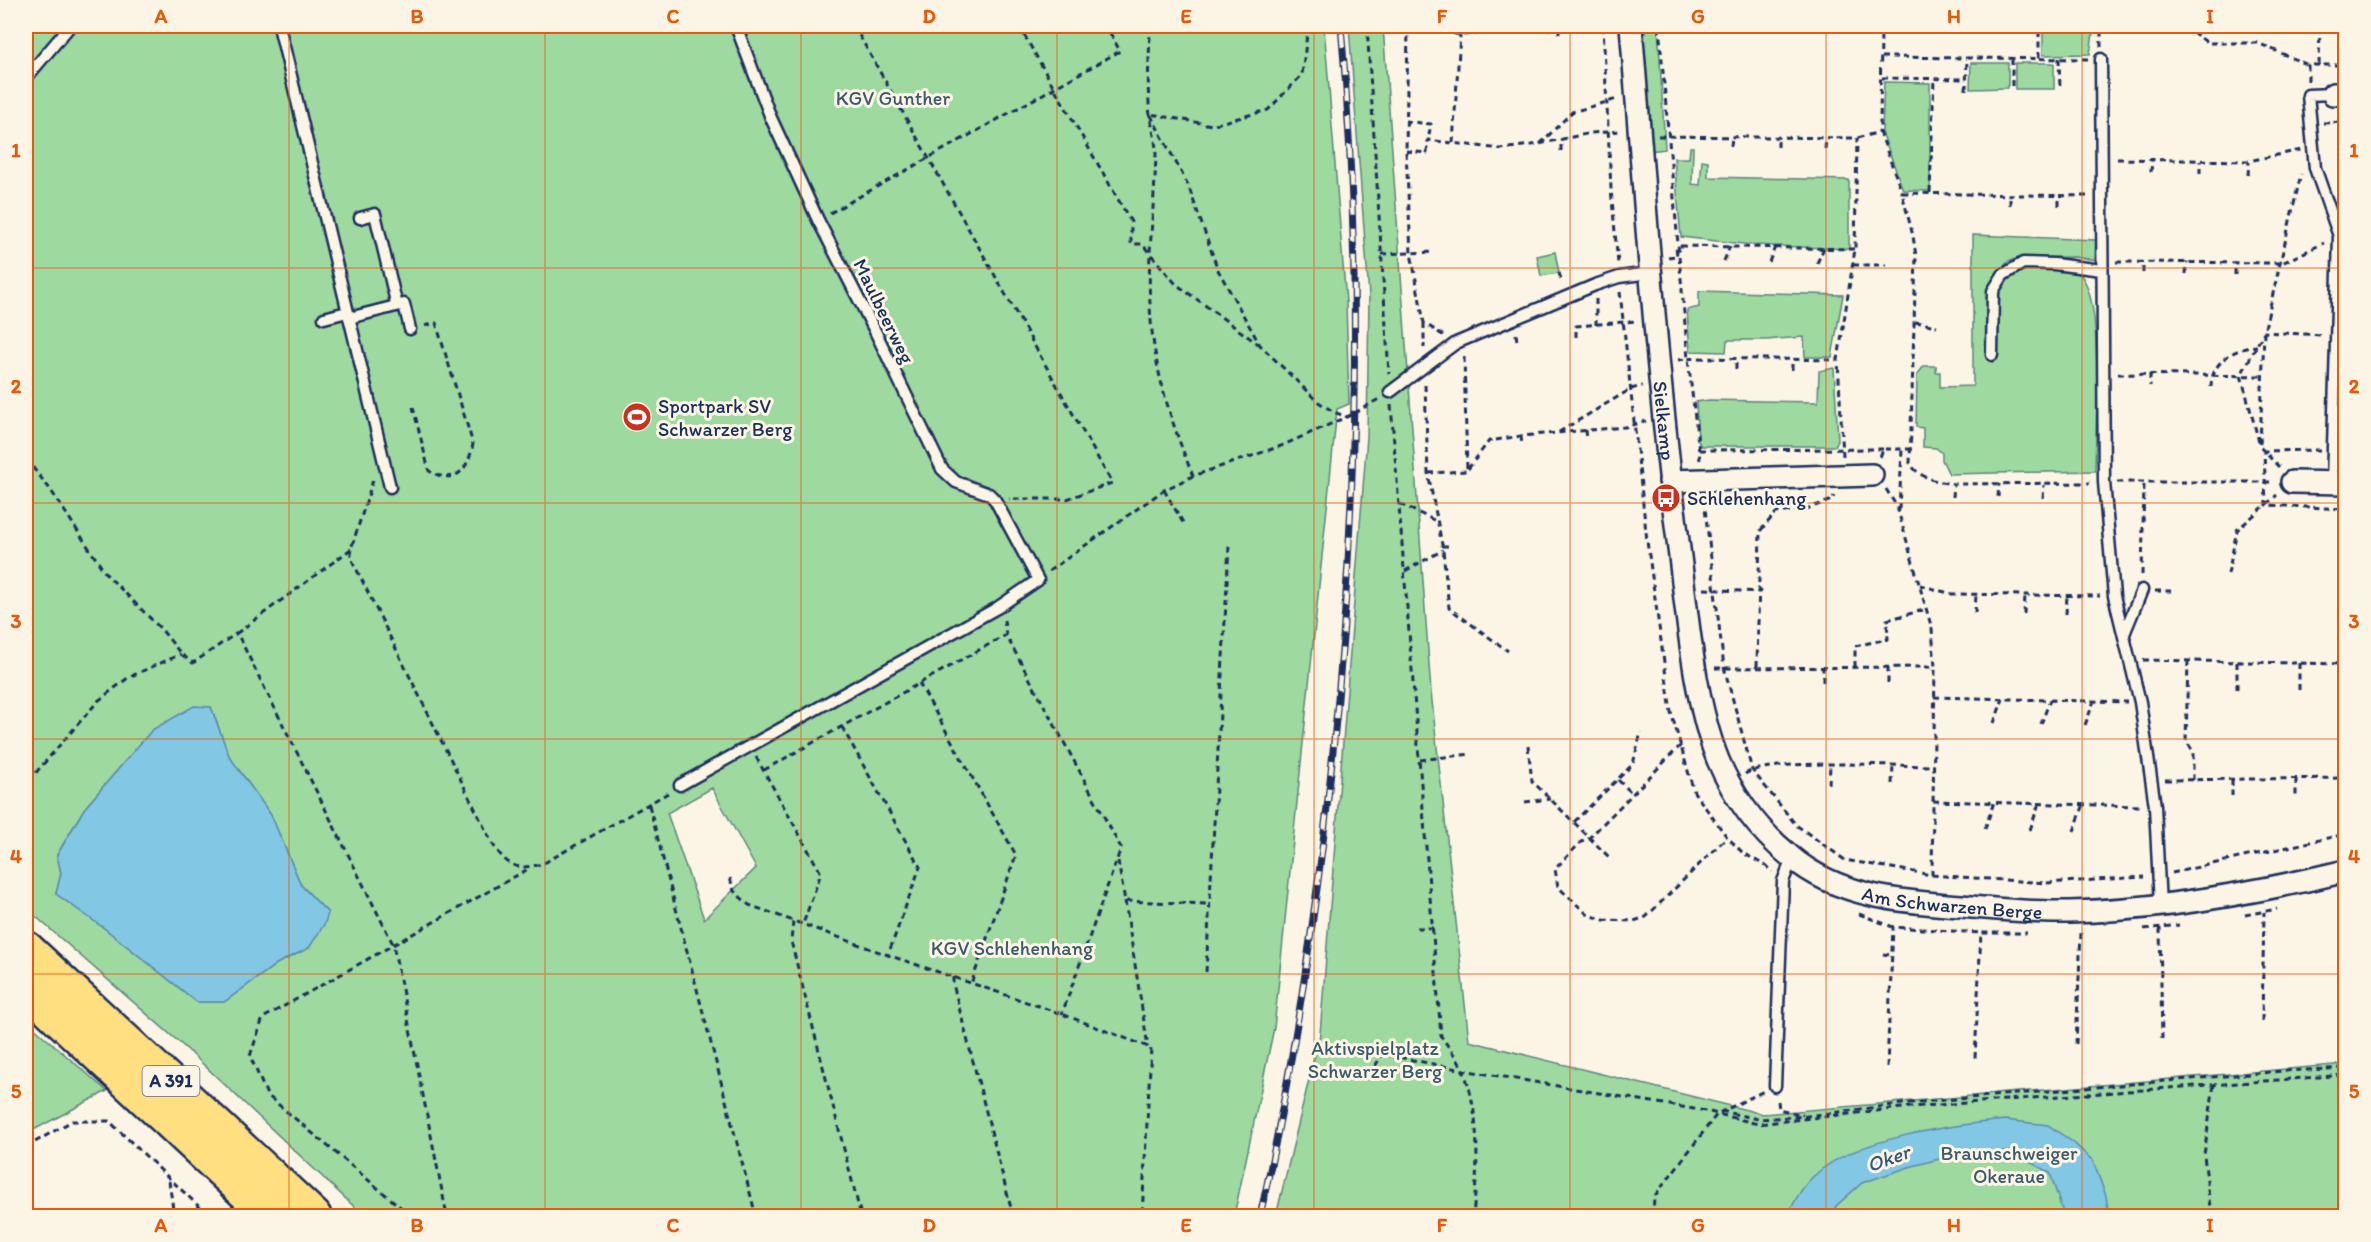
<svg xmlns="http://www.w3.org/2000/svg" width="2371" height="1242" font-family="Itim,sans-serif">
<style>
.green{fill:#9ed9a0;stroke:#5c847f;stroke-width:1.5;fill-rule:evenodd}
.water{fill:#82c7e3;stroke:#598aae;stroke-width:1.5}
.lines{fill:none;stroke-linecap:round;stroke-linejoin:round}
.service-casing{stroke:#1b2f5e;stroke-width:15}
.minor-casing{stroke:#1b2f5e;stroke-width:26}
.motorway-casing{stroke:#1b2f5e;stroke-width:38}
.path{stroke:#1b2f5e;stroke-width:3;stroke-dasharray:6 4.5;stroke-linecap:butt}
.service{stroke:#fcf5e5;stroke-width:10}
.minor{stroke:#fcf5e5;stroke-width:21}
.motorway{stroke:#ffdf80;stroke-width:33}
.rail-casing{stroke:#1b2f5e;stroke-width:7}
.rail{stroke:#fcf5e5;stroke-width:4.5;stroke-dasharray:14;stroke-linecap:butt}
.grid{fill:none;stroke:#e8590c;stroke-width:1.5;stroke-opacity:0.55}
.labels{text-anchor:middle;dominant-baseline:central;stroke-width:6;stroke-linejoin:round;paint-order:stroke}
.shield{fill:#fcf5e5;stroke:#5e6a86;stroke-width:1.5}
.shield-label{font-size:18px;font-weight:bold;fill:#1b2f5e}
.park-label{font-size:20px;fill:#3c5a6e;stroke:#fcf5e5}
.street-label{font-size:20px;fill:#1b2f5e;stroke:#fcf5e5}
.poi-label{font-size:20px;fill:#1b2f5e;stroke:#fcf5e5;text-anchor:start}
.water-label{font-size:21px;font-style:italic;fill:#35557f;stroke:#fcf5e5}
.neatline{fill:none;stroke:#e8590c;stroke-width:2}
.grid-label{font-size:20px;text-anchor:middle;font-weight:bold;fill:#e8590c}
</style>
<rect width="100%" height="100%" fill="#fcf5e5"/>
<filter id="ink" filterUnits="userSpaceOnUse"><feTurbulence type="fractalNoise" baseFrequency=".0167" numOctaves="2"/><feDisplacementMap in="SourceGraphic" scale="12" xChannelSelector="R" yChannelSelector="G"/><feConvolveMatrix kernelMatrix="1 2 1 2 8 2 1 2 1" color-interpolation-filters="sRGB"/></filter>
<g filter="url(#ink)">
<path class="green" d="M26,26H1324L1346,302L1349,404L1337,409L1274,1028L1234,1216H364L189,1051L26,908ZM194,707H211L229,756L271,815L301,885L328,913L309,948L278,963L224,1002H197L104,928L56,894L61,873L57,855L84,809L152,730ZM712,788L756,868L704,919L667,813Z
M1349,26H1383L1431,692L1469,1041L1763,1114L2345,1064V1216H1276L1320,1034L1367,437L1369,296Z
M1647,26H1658L1665,149L1649,151L1642,42Z
M2043,26H2094L2090,54L2043,55Z
M1971,63H2008V88L1970,89Z
M2015,63H2054V89H2015Z
M1884,82L1930,83V191L1903,190L1882,132Z
M1690,147H1693L1692,184L1700,185L1702,160L1708,161V177L1849,180V249L1753,245L1681,237L1674,158H1689Z
M1973,235L2096,240L2095,260L2075,257L2020,258L2009,261L2004,266L1988,287L1986,357L1998,358C1999,337 1996,311 2000,291C2008,259 2056,269 2080,274C2105,301 2095,431 2095,471L1949,474L1942,460V453L1936,448L1923,447V428L1916,427L1917,375L1924,366H1936V372H1940V387L1973,386Z
M1555,252L1559,273L1541,276L1537,256Z
M1699,291L1843,295L1832,357H1805L1804,337L1766,340H1727L1726,352L1690,351L1687,310L1699,307Z
M1834,368L1838,440L1835,446H1701L1698,441L1696,402L1709,400L1818,402L1819,371Z
M26,1021L107,1091L26,1134Z"/>
<path class="water" d="M194,706L211,707L229,756L271,815L301,885L328,913L325,923L309,948L278,963L224,1002H197L104,928L56,894L61,873L57,855L84,809L152,730Z
M2005,1120L2048,1125L2074,1143L2093,1161L2106,1196L2109,1216H2064L2050,1173L2012,1152H1966L1909,1167L1862,1183L1836,1206L1831,1216H1788C1794,1201 1803,1185 1816,1174C1855,1138 1952,1125 2005,1120Z"/>
<g class="lines">
<g class="service-casing">
<path id="service" d="M279,26L390,487
M2101,59L2104,482L2114,596L2140,702L2155,806L2160,906
M26,78L70,26
M360,218L375,214L397,306
M324,318L347,312
M349,318L404,304L410,329
M1992,355L1993,291L2003,275L2023,263L2054,264L2102,270
M1390,392L1456,343L1595,285L1619,277L1650,273
M2332,483L2339,236L2315,168L2308,95L2333,94
M2124,634L2142,590
M680,785L997,608L1038,580L995,500L989,494L956,482L942,469L875,331L818,220L771,118L736,26
M1775,1086L1783,881L1792,859"/>
</g>
<g class="minor-casing">
<g id="minor">
<path id="s1" d="M1631,26C1645,198 1656,370 1678,541C1687,609 1693,698 1718,760C1734,798 1759,831 1791,857C1838,897 1903,902 1961,906C1996,909 2033,913 2069,912C2162,910 2255,893 2346,871"/>
<path d="M2333,94H2346"/>
<path d="M1670,481L1872,475"/>
<path d="M2292,482L2346,483"/>
</g>
</g>
<g class="motorway-casing">
<path id="motorway" d="M26,948L314,1216
M26,988L270,1216"/>
</g>
<path class="path" d="M854,26L1112,483L1067,499H1009
M1019,26L1131,222V244H1142L1176,284L1258,344
M1150,26C1150,51 1147,78 1149,103C1149,120 1156,136 1156,153C1155,203 1147,253 1150,304C1152,364 1170,420 1193,476
M1308,26L1302,75L1268,110L1212,125L1150,114L1188,185L1218,270L1260,345L1317,401L1334,412L1347,417
M1367,26L1389,374
M1408,26L1406,151L1411,253L1424,323L1444,336
M1422,26L1460,35L1596,26
M1603,26L1611,189L1618,264
M1659,26L1688,359L1700,460
M1881,26L1880,132L1902,193
M2184,26L2208,43H2258L2308,65
M1559,28V37
M2101,47V26
M1881,57L1966,58
M2039,58V26
M2059,58L2060,89
M2012,59V90
M2319,65L2320,26
M1882,78L1966,79
M2308,81V65H2346
M1966,90L1967,58L2088,59
M1405,121L1431,124L1428,140
M2323,123L2346,122
M1658,136L1857,138L1880,132
M1453,143L1460,35
M1540,144L1572,112L1617,99
M1731,146L1732,137
M1778,147V137
M1825,149L1826,139
M1406,151L1427,153L1428,140L1501,149L1539,144L1591,133L1621,131
M1561,151V139
M2117,159L2249,161L2301,150
M2151,172L2152,160
M2200,173V161
M2248,175L2249,162
M1930,193L1934,79
M2087,196L1902,193L1913,236L1916,256L1910,463C1918,478 1938,482 1954,484L2090,483
M2010,205V195
M2059,206V196
M830,213L1120,51L1106,26
M1680,246L1855,249
M1382,254L1434,252
M1668,257L1677,256L1676,246
M1724,261L1730,246
M1769,262L1775,247
M2116,262L2282,263L2324,243
M1817,263L1824,248
M1853,265H1886
M1559,273L1562,282
M2143,273V263
M2186,274L2187,262
M2235,275V263
M1620,292L1647,541L1671,712L1694,792L1727,837L1743,853L1766,866L1772,872
M1596,299V325
M1915,322L1937,326
M1424,323V348
M1516,334L1517,341
M1576,337V326L1636,321
M1678,360L1696,358L1838,360
M1736,369V359
M1792,370V360
M2118,374L2263,376
M2150,374V386
M1425,385L1428,473L1443,550L1449,608L1508,651
M2211,387C2211,362 2234,348 2257,346
M1391,405L1441,1036C1449,1048 1459,1060 1464,1072C1481,1119 1478,1167 1473,1216
M413,407L429,471C456,486 468,470 473,444L436,323L424,326
M1585,430L1586,440
M1559,432L1631,389L1642,386
M1521,436L1522,446
M2259,442L2241,375L2264,332L2322,335
M1699,450L1883,449
M2320,450L2264,451L2266,505L2346,509
M1843,456L1838,360L1855,249L1857,138
M1880,457L1883,449H1910
M26,459L50,489L106,574L161,629L181,654L193,663L237,633
M2279,467L2260,447L2264,332L2301,174
M1468,469L1489,441L1521,436L1625,427L1646,421
M1428,473L1467,471L1464,356
M373,480L351,549V558L492,843C507,866 516,872 544,863L668,793
M2117,482H2272
M1886,489L1897,507L1932,629L1935,667L1932,875
M1164,490L1185,526
M1953,497L1954,484
M1998,497L1999,484
M2043,498L2044,485
M1704,500L1724,667L1752,770L1796,825L1845,860L1932,875L2046,883L2144,877
M1400,504L1438,522
M1899,509L1902,450
M1442,546H1452
M351,549L237,633L393,944L447,1216
M1049,571L1164,490L1193,476L1281,446L1353,414L1379,399
M1405,571L1443,550
M2228,574L2237,530L2277,495
M2142,575L2144,482
M1920,585L1952,594L2100,596
M1704,589L1759,592L1763,590
M2155,591H2171
M1975,613L1976,594
M2024,614L2025,595
M2066,614L2067,595
M1004,620L1006,635L1121,848L1062,1014
M2143,660L2346,664
M2188,661L2186,741L2193,751V780
M2237,662V690
M2299,663V690
M1757,667L1760,531L1776,513L1806,509L1832,500L1834,496
M1855,667V646L1888,639L1887,620L1927,609
M1888,667V683
M1715,668L1935,667
M1823,682V667
M919,683L1016,855L971,984
M1934,697L2127,702
M1994,723L2003,699
M2041,724L2050,700
M2085,725L2094,701
M842,727L920,867L888,955
M1681,745L1589,838L1582,841L1555,869L1558,887L1587,914L1604,920L1634,921L1646,917L1727,837
M1528,746L1532,781L1611,859
M756,757L821,873L803,924
M1420,760L1471,754
M764,770L1006,635
M1745,774C1768,758 1899,766 1933,766
M2296,779V796
M1618,780L1633,794
M2165,780L2346,778
M2232,780V796
M1829,784L1830,765
M1892,784L1893,766
M26,791L32,777L98,701L129,677L181,654
M1933,801L2141,806
M1525,802L1550,799
M649,805L756,1216
M1574,822L1633,764L1641,732
M1985,829L1994,802
M2030,830L2039,803
M2074,831L2084,804
M1118,861L1125,901L1209,904
M2172,873L2346,834
M730,878L734,891L749,905L888,955L1062,1014L1151,1048L1142,1216
M1125,901L1148,1047
M1859,914L1893,927L1981,933H2027
M2245,915L2277,909
M793,922L791,941L861,1216
M1417,928H1433
M2160,928L2162,1040
M2144,929L2179,925
M1883,954L1892,955
M1206,972L1229,546
M953,977V984L1013,1216
M2262,1021L2264,912
M2076,1044L2081,933
M1975,1058L1981,933
M1375,1066L1383,1054L1463,1070L1706,1111L1758,1124L1911,1107L2346,1075
M1887,1067L1893,927
M1778,1101L1779,1109L1803,1115
M1721,1111L1758,1119L1807,1116L1910,1103L2283,1071L2346,1068
M26,1147L72,1121H109L209,1216
M169,1181L174,1216
M411,1216L267,1095L250,1056L263,1018L530,868
M1653,1216L1654,1197L1717,1114L1764,1091
M2211,1216L2204,1155L2214,1084"/>
<use href="#service" class="service"/>
<use href="#minor" class="minor"/>
<use href="#motorway" class="motorway"/>
<g class="rail-casing">
<path id="rail" d="M1260,1216C1293,1070 1315,920 1331,771C1357,524 1363,273 1341,26"/>
</g>
<use href="#rail" class="rail"/>
</g>
</g>
<path class="grid" d="M289,26V1216M545,26V1216M801,26V1216M1057,26V1216M1314,26V1216M1570,26V1216M1826,26V1216M2082,26V1216M26,268H2346M26,503H2346M26,739H2346M26,974H2346"/>
<defs>
<g id="stadium-disc" transform="scale(1.5)"><circle r="9.5" fill="#c8321e" stroke="#fcf5e5"/><path d="M0-5a6.5 5 0 1 0 0 10a6.5 5 0 1 0 0-10ZM-3.5-1.8h7v3.6h-7Z" fill="#fff"/></g>
<g id="bus-disc" transform="scale(1.5)"><circle r="9.5" fill="#c8321e" stroke="#fcf5e5"/><path d="M-5-6H5V4H4V6H2V4H-2V6H-4V4H-5ZM-3.5-4V0h7V-4ZM-3.5 1.2v1.5H-2V1.2ZM2 1.2v1.5H3.5V1.2Z" fill="#fff"/></g>
</defs>
<g fill-rule="evenodd">
<use href="#stadium-disc" x="637" y="417"/>
<use href="#bus-disc" x="1666" y="498"/>
</g>
<g class="labels">
<rect class="shield" x="142.5" y="1066" width="57" height="30" rx="4.5"/>
<g class="shield-label">
<text x="171" y="1081">A 391</text>
</g>
<g class="park-label">
<text x="893" y="98">KGV Gunther</text>
<text x="1012" y="948">KGV Schlehenhang</text>
<text x="1375" y="1048">Aktivspielplatz<tspan x="1375" dy="23">Schwarzer Berg</tspan></text>
<text x="2009" y="1153">Braunschweiger<tspan x="2009" dy="23">Okeraue</tspan></text>
</g>
<g class="street-label">
<text transform="translate(884 311) rotate(64)">Maulbeerweg</text>
<text stroke="none"><textPath href="#s1" startOffset="396">Sielkamp</textPath></text>
<text stroke="none"><textPath href="#s1" startOffset="1034">Am Schwarzen Berge</textPath></text>
</g>
<g class="poi-label">
<text x="658" y="406">Sportpark SV<tspan x="658" dy="23">Schwarzer Berg</tspan></text>
<text x="1687" y="498">Schlehenhang</text>
</g>
<g class="water-label">
<text transform="translate(1888 1158) rotate(-20)">Oker</text>
</g>
</g>
<rect width="2371" height="1242" fill="none" stroke="#fcf5e5" stroke-width="66"/>
<rect x="33" y="33" width="2305" height="1176" class="neatline"/>
<g class="grid-label">
<text x="161" y="23">A</text>
<text x="417" y="23">B</text>
<text x="673" y="23">C</text>
<text x="929" y="23">D</text>
<text x="1186" y="23">E</text>
<text x="1442" y="23">F</text>
<text x="1698" y="23">G</text>
<text x="1954" y="23">H</text>
<text x="2210" y="23">I</text>
<text x="16" y="157">1</text>
<text x="2354" y="157">1</text>
<text x="16" y="393">2</text>
<text x="2354" y="393">2</text>
<text x="16" y="628">3</text>
<text x="2354" y="628">3</text>
<text x="16" y="863">4</text>
<text x="2354" y="863">4</text>
<text x="16" y="1098">5</text>
<text x="2354" y="1098">5</text>
<text x="161" y="1232">A</text>
<text x="417" y="1232">B</text>
<text x="673" y="1232">C</text>
<text x="929" y="1232">D</text>
<text x="1186" y="1232">E</text>
<text x="1442" y="1232">F</text>
<text x="1698" y="1232">G</text>
<text x="1954" y="1232">H</text>
<text x="2210" y="1232">I</text>
</g>
</svg>
